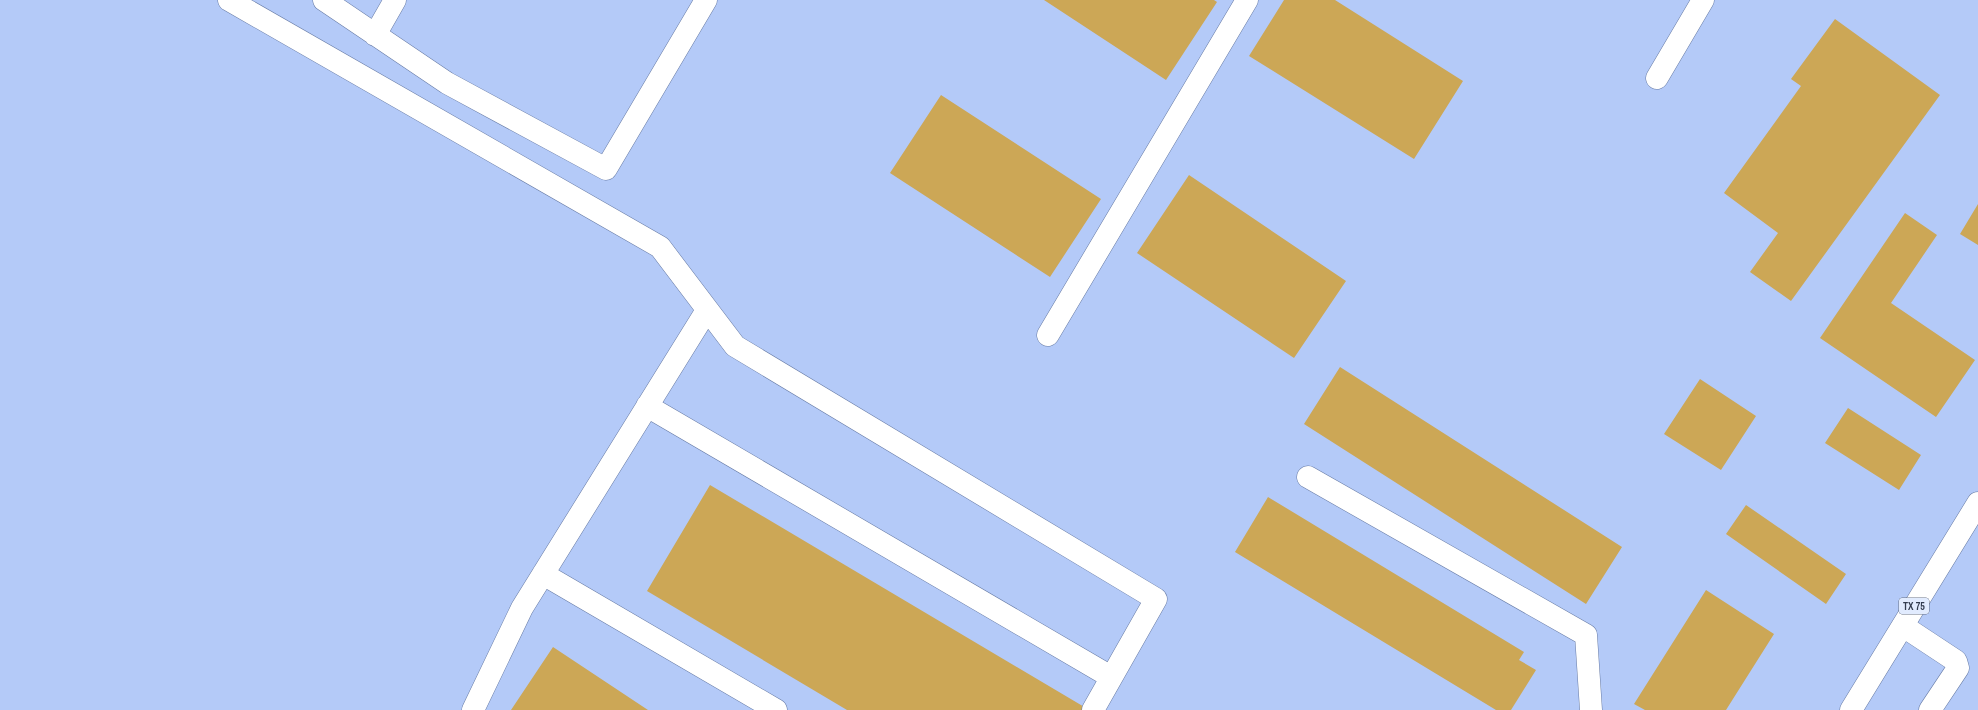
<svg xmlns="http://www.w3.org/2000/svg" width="1978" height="710" font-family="'Archivo Narrow',sans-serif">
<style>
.building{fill:#cca756}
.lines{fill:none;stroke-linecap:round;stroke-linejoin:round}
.minor-casing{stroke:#677ba5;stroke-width:23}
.major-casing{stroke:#677ba5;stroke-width:23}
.minor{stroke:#fff;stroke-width:22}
.major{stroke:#fff;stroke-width:22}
.labels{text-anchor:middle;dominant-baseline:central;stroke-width:4;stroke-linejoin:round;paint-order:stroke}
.shield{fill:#e1ebfe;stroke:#677084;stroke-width:1}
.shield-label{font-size:10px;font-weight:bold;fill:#333c4f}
</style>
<rect width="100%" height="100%" fill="#b4caf8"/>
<path class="building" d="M1044,0H1214L1217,2L1166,80Z
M1284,0H1335L1463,81L1414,159L1249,56Z
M1835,19L1940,95L1791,301L1750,272L1778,233L1724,193L1801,86L1791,79Z
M941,95L1101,199L1050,277L890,173Z
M1189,175L1346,281L1294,358L1137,253Z
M1978,204V245L1960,234Z
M1905,213L1937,235L1891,303L1975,360L1936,417L1820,338Z
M1340,367L1622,547L1586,604L1304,424Z
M1700,379L1756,416L1721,470L1664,434Z
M1848,408L1921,455L1899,490L1825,443Z
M710,485L1086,708L1085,710H847L647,591Z
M1268,497L1524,652L1519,660L1536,670L1511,710H1496L1235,552Z
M1746,505L1846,574L1826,604L1726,534Z
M1706,590L1774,634L1726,710H1645L1634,704Z
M553,647L648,710H511Z"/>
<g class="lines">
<g class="minor-casing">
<path id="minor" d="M229,0L660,247L735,346L1156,599L1093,710
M324,0L447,83L606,169L706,0
M375,35L395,0
M1657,78L1703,0
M1048,335L1247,0
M647,406L1111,677
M1308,477L1586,635L1591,710
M543,574L776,710
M1903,626L1956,661L1958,668L1930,710
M473,710L522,608L707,310"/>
</g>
<g class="major-casing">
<path id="major" d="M1851,710L1978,503"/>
</g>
<use href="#minor" class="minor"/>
<use href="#major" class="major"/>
</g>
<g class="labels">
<rect class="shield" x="1899" y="598" width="30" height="16" rx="3"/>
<g class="shield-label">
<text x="1914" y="606">TX 75</text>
</g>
</g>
</svg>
